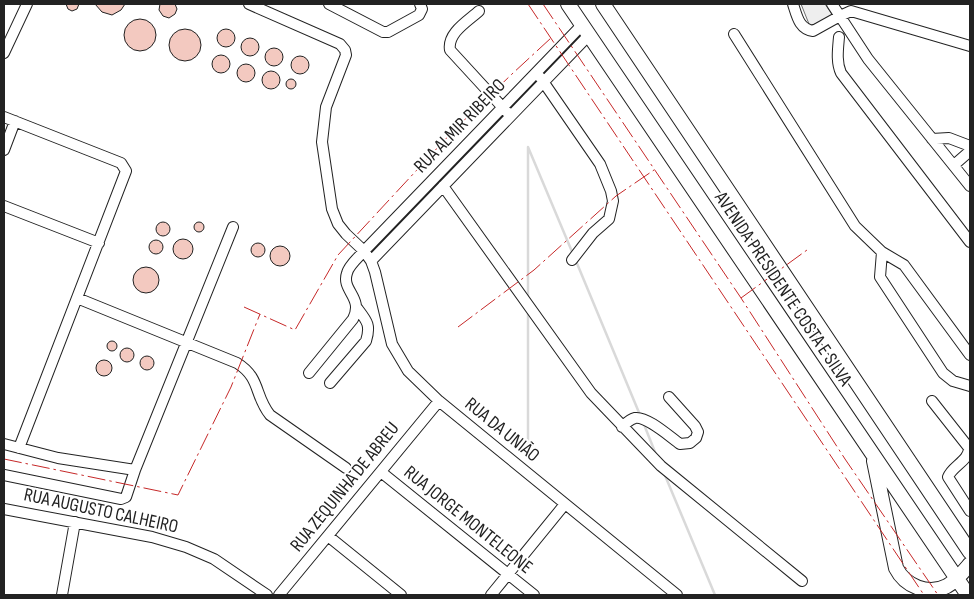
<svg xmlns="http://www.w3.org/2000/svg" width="974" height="599" font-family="'Sofia Sans Condensed',sans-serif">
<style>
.green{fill:#eee;stroke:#6f6f6f}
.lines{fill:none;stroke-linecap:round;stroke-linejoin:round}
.stream{stroke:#d9d9d9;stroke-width:2.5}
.building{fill:#f3c9c0;stroke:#222}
.minor-casing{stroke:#222;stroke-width:12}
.highway-casing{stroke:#222;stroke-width:16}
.minor{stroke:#fff;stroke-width:10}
.highway{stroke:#fff;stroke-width:14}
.power{stroke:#c62828;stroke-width:1;stroke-dasharray:18 4 2.5 4;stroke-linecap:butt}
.labels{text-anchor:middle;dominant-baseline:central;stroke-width:4;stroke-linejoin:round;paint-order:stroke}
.street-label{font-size:19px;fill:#222;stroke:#fff}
</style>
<rect width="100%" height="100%" fill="#fff"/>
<path class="green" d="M801,4H825L833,16L813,25L809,24Z"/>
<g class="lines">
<path class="stream" d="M576,261L640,415
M528,298V147L573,254
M643,422L657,457
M528,447V311
M664,473L715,595"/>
</g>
<path class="building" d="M66,4H79L77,9L72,11L68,9Z
M95,4H125L121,10L112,15L102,12Z
M160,4H175L177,9L175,14L169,18L163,16L159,10Z
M124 35a16 16 0 1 1 32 0a16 16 0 1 1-32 0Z
M217 38a9 9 0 1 1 18 0a9 9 0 1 1-18 0Z
M169 45a16 16 0 1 1 32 0a16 16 0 1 1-32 0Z
M241 47a9 9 0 1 1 18 0a9 9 0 1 1-18 0Z
M265 57a9 9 0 1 1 18 0a9 9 0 1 1-18 0Z
M212 64a9 9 0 1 1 18 0a9 9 0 1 1-18 0Z
M291 65a9 9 0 1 1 18 0a9 9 0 1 1-18 0Z
M237 73a9 9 0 1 1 18 0a9 9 0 1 1-18 0Z
M262 80a9 9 0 1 1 18 0a9 9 0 1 1-18 0Z
M286 84a5 5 0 1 1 10 0a5 5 0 1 1-10 0Z
M194 227a5 5 0 1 1 10 0a5 5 0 1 1-10 0Z
M156 229a7 7 0 1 1 14 0a7 7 0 1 1-14 0Z
M173 249a10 10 0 1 1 20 0a10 10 0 1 1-20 0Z
M149 247a7 7 0 1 1 14 0a7 7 0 1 1-14 0Z
M251 250a7 7 0 1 1 14 0a7 7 0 1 1-14 0Z
M270 256a10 10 0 1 1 20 0a10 10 0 1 1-20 0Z
M133 280a13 13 0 1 1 26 0a13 13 0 1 1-26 0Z
M107 346a5 5 0 1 1 10 0a5 5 0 1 1-10 0Z
M120 355a7 7 0 1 1 14 0a7 7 0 1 1-14 0Z
M140 363a7 7 0 1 1 14 0a7 7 0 1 1-14 0Z
M96 368a8 8 0 1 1 16 0a8 8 0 1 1-16 0Z"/>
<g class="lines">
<g class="minor-casing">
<path id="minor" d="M249,4L340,44L345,50L346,55L326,107L322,142L332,209L338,224L346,234L364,251L371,261L375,272L392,344L408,371L439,401L677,595
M329,4L383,32H388L419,15L422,9L420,4
M793,4C797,16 799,29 813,31L840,16L851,11L970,46
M832,4L868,59L970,186
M479,11C468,21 447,33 450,50L507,112
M734,34L855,226L882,252L904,265L970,355
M839,37C838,49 836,62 841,73L970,242
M4,53L27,4
M540,77L600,164L611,191L613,201L609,219L593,233L572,260
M4,117L121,163L126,171L19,448
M932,139L949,138L970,146
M4,150L15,121
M954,165L970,151
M443,186L591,393L661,466L802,581
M4,206L99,243
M882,252L880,277L943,373L953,381L970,386
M371,261L589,35
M77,298L237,363C261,378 254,395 270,415L346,468
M309,373L353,319C364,297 341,291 347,273C349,265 359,257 364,251L582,25
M330,383L366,341C371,325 367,321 357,308
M932,401L969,448C969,461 952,466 948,477L970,511
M622,427C626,423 630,419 635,418C647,416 670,437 680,444L690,443L696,438L698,432L695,426L669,397
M4,444L58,458L135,470
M381,472L534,595
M4,475L121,499L126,497L135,470L233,227
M4,509L152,537L186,547L214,559L267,595
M328,536L401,595
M62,595L75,522
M279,595L439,401
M491,595L565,504"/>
</g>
<g class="highway-casing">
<path id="highway" d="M568,4L968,595
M603,4L970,552
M874,461L896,568C905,586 928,596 947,586C956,581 964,571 970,564"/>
</g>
<use href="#minor" class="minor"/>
<use href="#highway" class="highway"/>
<path class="power" d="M528,4L924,595
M543,4L741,298L845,459L938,595
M741,298L807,250
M244,307L295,330L338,255L454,130L512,74L551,38
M458,327L534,270L616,196L654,170
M4,459L178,495L231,387L260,314"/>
</g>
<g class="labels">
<g class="street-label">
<text transform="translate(460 126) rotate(-46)">RUA ALMIR RIBEIRO</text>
<text transform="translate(783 289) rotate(56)">AVENIDA PRESIDENTE COSTA E SILVA</text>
<text transform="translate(502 430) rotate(39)">RUA DA UNIÃO</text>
<text transform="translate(345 487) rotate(-51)">RUA ZEQUINHA DE ABREU</text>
<text transform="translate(101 511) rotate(12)">RUA AUGUSTO CALHEIRO</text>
<text transform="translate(468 520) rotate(39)">RUA JORGE MONTELEONE</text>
</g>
</g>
<rect width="974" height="599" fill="none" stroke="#222222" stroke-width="10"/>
</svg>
